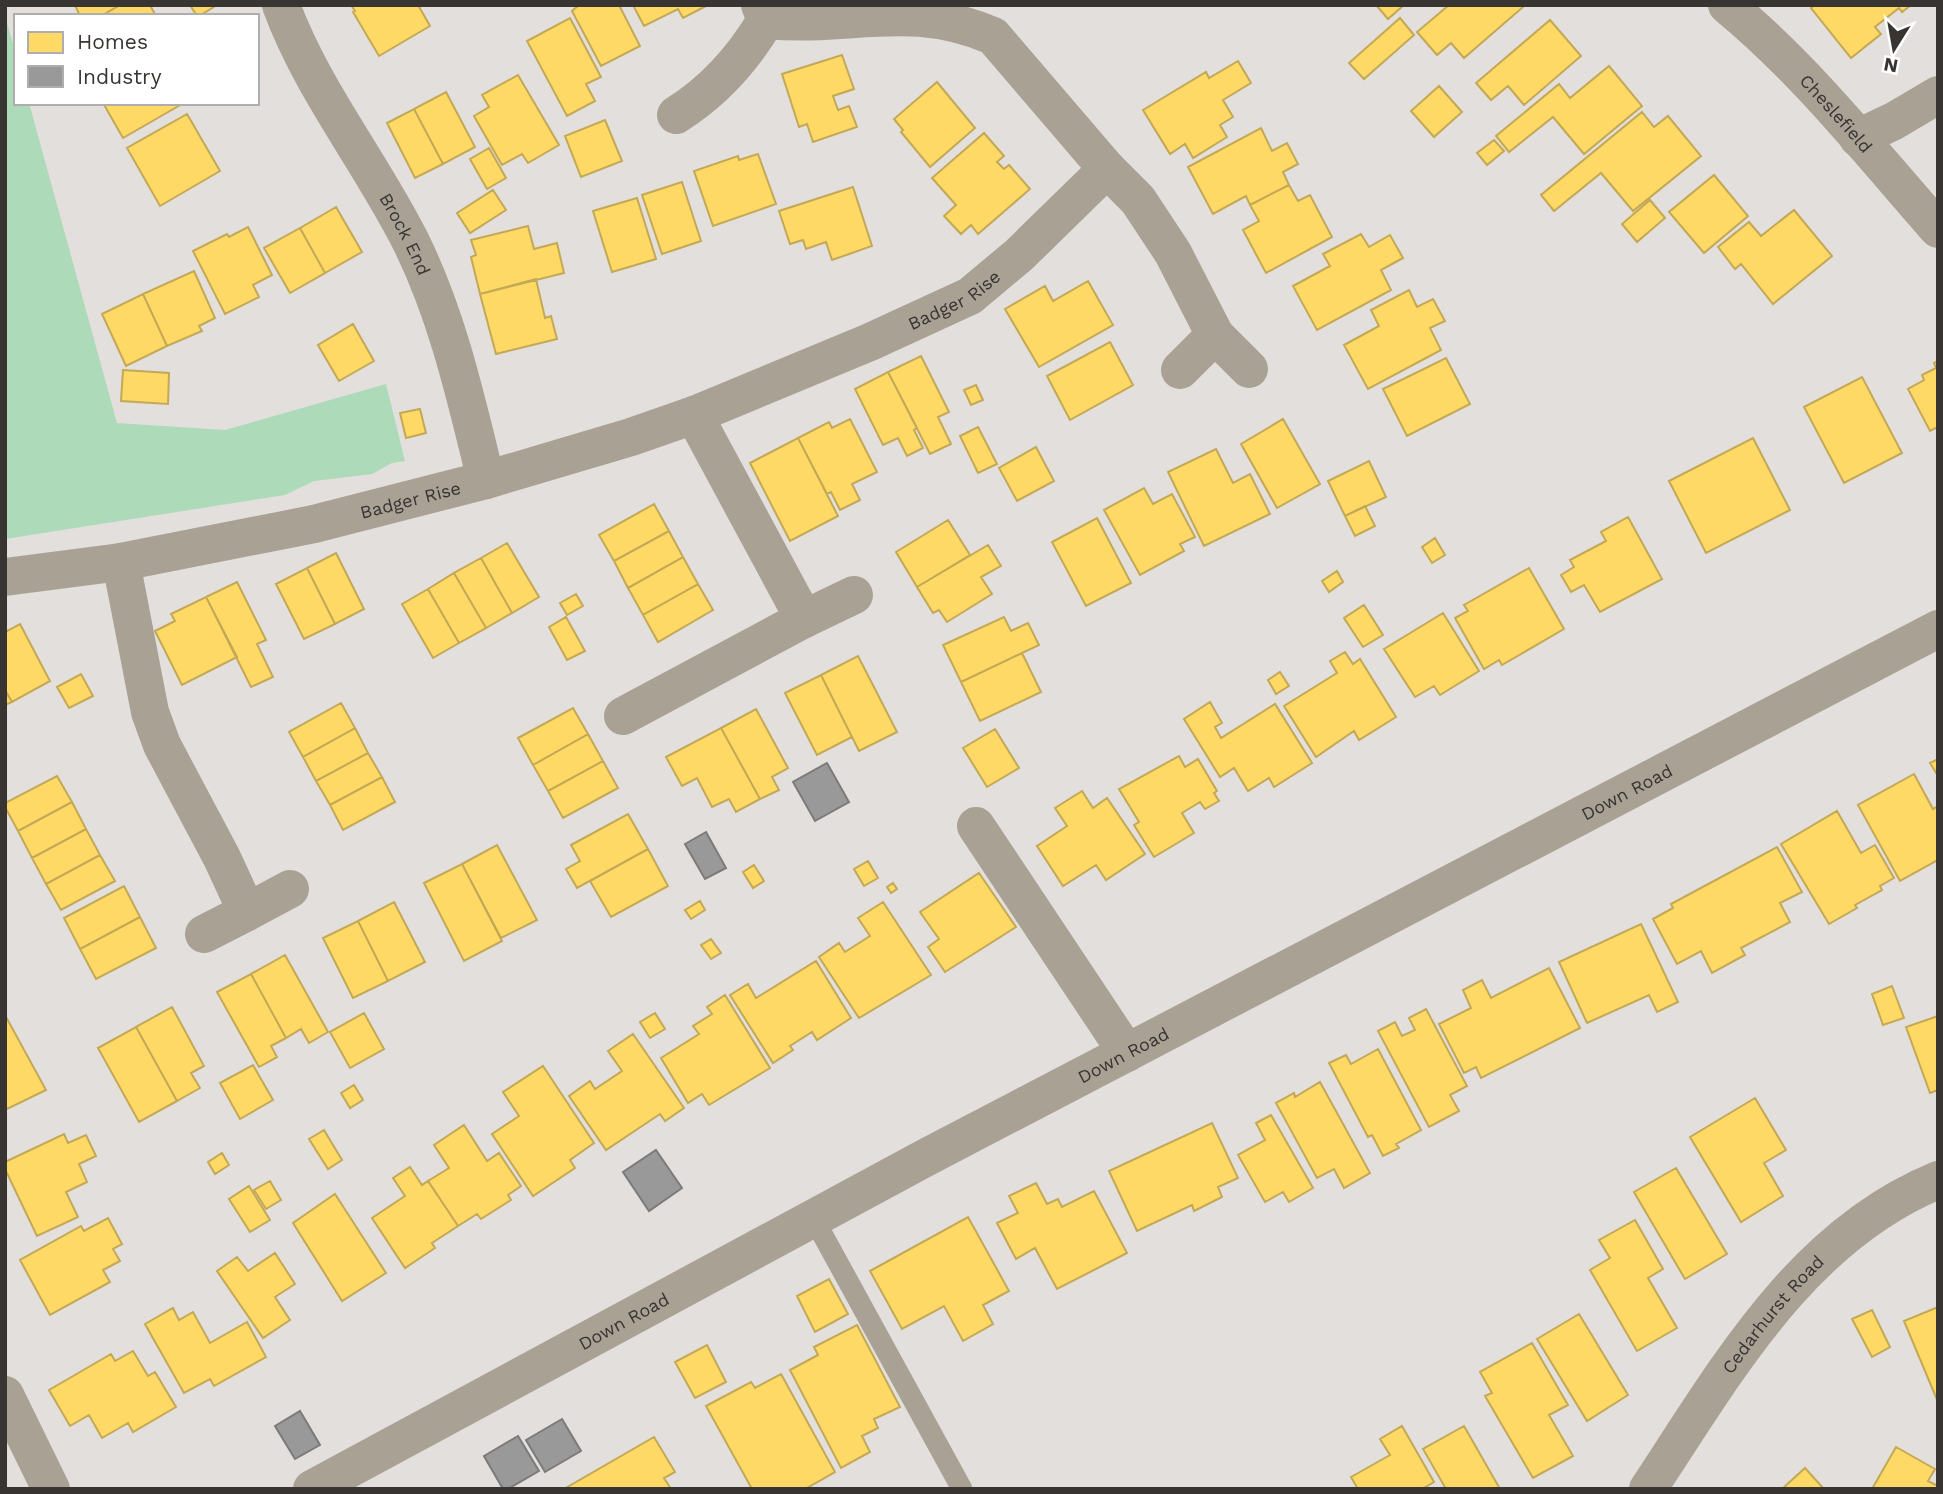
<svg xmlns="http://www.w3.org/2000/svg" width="1943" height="1494" font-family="'Work Sans',sans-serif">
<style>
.green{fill:#addab9}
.homes{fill:#ffd966;stroke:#c3a856;stroke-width:2}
.industry{fill:#999;stroke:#7c7b7a;stroke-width:2}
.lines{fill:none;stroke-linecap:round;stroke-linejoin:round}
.service{stroke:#a9a194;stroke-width:21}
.minor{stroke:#a9a194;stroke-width:38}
.tertiary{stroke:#a9a194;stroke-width:38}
.labels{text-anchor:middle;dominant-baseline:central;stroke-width:7;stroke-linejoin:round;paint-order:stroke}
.street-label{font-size:18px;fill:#373432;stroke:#fff}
</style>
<rect width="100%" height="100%" fill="#e3dfdc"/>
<path class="green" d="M5,16L16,54V103H29L117,423L225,430L386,384L405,461L392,463L372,474L314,481L285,495L5,539Z"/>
<path class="homes" d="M75,5H120L101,16H80Z
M120,5H150L156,16H101Z
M190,5H217L199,16H197Z
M351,5H418L430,26L379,56L353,12L355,11Z
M579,5H619L640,46L601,66L572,11Z
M633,5H708L683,18L678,9L644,26Z
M1376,5H1404L1388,19Z
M1449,5H1521L1523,7L1464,58L1451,43L1437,55L1417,32Z
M1814,5H1911L1902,12L1899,8L1875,27L1881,34L1851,58L1811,8Z
M570,18L601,77L586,84L595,101L567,116L527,41Z
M1400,18L1414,35L1364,79L1349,63Z
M1550,20L1581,56L1524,105L1508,86L1491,100L1476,83Z
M842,55L854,89L833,96L838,110L849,106L857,127L813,142L807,124L799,127L782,74Z
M1238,61L1251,83L1223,100L1233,117L1220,125L1227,137L1193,158L1185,144L1170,154L1143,110L1206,72L1209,78Z
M1609,66L1642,106L1584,154L1553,117L1509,152L1496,136L1559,84L1570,98Z
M518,75L559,145L528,163L522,154L502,165L474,116L489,107L482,95Z
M937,82L975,128L930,167L901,132L903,130L894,119Z
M1439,86L1462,112L1434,137L1411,111Z
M446,92L475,147L443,164L414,109Z
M103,103H182V104L123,138Z
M414,109L443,164L415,178L387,123Z
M1642,112L1654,127L1668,116L1701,156L1633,211L1601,173L1554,211L1541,195Z
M187,114L220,171L160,206L127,148Z
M605,120L622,161L581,177L565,136Z
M1261,128L1272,151L1287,143L1298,164L1283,172L1289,185L1250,205L1246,196L1213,214L1188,167Z
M984,133L1004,156L997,162L1004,169L1009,165L1030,189L978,234L971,225L961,234L944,216L956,205L932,178Z
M1494,140L1504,151L1487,165L1477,153Z
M489,148L506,178L487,189L470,159Z
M758,154L776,204L713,226L694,171L738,156L739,160Z
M1714,175L1748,216L1704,253L1669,212Z
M682,182L701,241L662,254L642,195Z
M1289,185L1298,201L1310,195L1332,237L1266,273L1243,230L1259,221L1250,205Z
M853,187L872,246L832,260L826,242L806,249L803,240L790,244L779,211Z
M493,190L506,210L470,233L457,213Z
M637,198L656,259L612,272L593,211Z
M1650,200L1665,218L1637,242L1622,224Z
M336,207L362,252L325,273L300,228Z
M1794,210L1832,256L1773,304L1741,264L1735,269L1718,247L1749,222L1761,236Z
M528,226L534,249L557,243L564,273L480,294L471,257L476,255L471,240Z
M248,227L272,275L253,285L259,297L225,314L193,251L227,234L229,237Z
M300,228L325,273L290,293L264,248Z
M1361,234L1369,247L1390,235L1403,258L1381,270L1391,290L1317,330L1293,286L1330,266L1323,254Z
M194,271L215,318L199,326L202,331L167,346L143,294Z
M536,279L545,318L551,316L557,339L496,354L480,294Z
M1088,281L1113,325L1039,367L1005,309L1045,286L1053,301Z
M1409,290L1417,307L1433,299L1445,321L1430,328L1441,350L1368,389L1344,345L1379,326L1371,310Z
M143,294L167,346L126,366L102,314Z
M353,324L374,361L339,381L318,345Z
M1110,342L1133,385L1070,420L1047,376Z
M921,356L949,412L938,417L951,444L930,454L888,372Z
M1446,358L1470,404L1407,436L1383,389Z
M1938,361V427L1930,431L1908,389L1924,380L1922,375L1936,368L1934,363Z
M123,370L169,373L168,404L121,401Z
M888,372L917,428L914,430L923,448L907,456L898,438L883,445L855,389Z
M1862,377L1902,453L1844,483L1804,407Z
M976,385L983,400L971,405L964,390Z
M420,409L426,433L406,438L400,413Z
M850,419L877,472L852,484L860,500L840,510L831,492L827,494L798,438L829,422L832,428Z
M1283,419L1320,484L1277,508L1241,444Z
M978,427L997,464L978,473L960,436Z
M798,438L838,516L790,541L750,463Z
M1753,438L1790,510L1706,553L1669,481Z
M1036,447L1054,481L1017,501L999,468Z
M1216,449L1233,483L1250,474L1270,514L1204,546L1168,472Z
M1369,461L1386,497L1345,516L1328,481Z
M1144,488L1153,504L1172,494L1195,537L1180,544L1184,551L1140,575L1104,510Z
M654,504L669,531L614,561L599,535Z
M1365,506L1375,526L1355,536L1345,516Z
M1628,517L1662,579L1600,612L1584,585L1571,592L1561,575L1574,567L1570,560L1606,541L1601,532Z
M1097,518L1131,583L1086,606L1052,542Z
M948,520L970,555L917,587L896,552Z
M669,531L683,557L628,588L614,561Z
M1435,538L1445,555L1432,563L1422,547Z
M507,543L539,597L512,613L481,558Z
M988,545L1001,566L981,577L992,594L947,622L939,610L933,613L917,587Z
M336,553L364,609L335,624L307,568Z
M683,557L698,584L643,615L628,588Z
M481,558L512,613L486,628L454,573Z
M307,568L335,624L304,639L276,584Z
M1529,568L1564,629L1502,665L1499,660L1484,669L1455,618L1468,611L1464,605Z
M1337,571L1343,582L1329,592L1322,581Z
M454,573L486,628L459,643L428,589Z
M237,582L266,640L257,644L273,677L251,687L206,597Z
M698,584L713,610L658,642L643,615Z
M428,589L459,643L433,658L402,604Z
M576,594L583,606L567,615L560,603Z
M206,597L237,657L182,685L155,631L175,621L171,614Z
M1364,605L1383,635L1363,647L1344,618Z
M1443,613L1479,671L1440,695L1434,686L1415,697L1384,649Z
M566,617L585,651L567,660L549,627Z
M1004,617L1011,631L1028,623L1039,645L961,682L943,645Z
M20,624L50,681L12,702L5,690V632Z
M1345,652L1353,664L1360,659L1396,717L1359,740L1354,731L1316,757L1284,706L1337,673L1330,661Z
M1022,653L1041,692L980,721L961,682Z
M858,656L897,732L859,751L821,675Z
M1280,672L1289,686L1276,694L1268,680Z
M81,674L93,696L69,708L57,687Z
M821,675L852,737L817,755L785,693Z
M5,690L12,702L5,705Z
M1210,702L1222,723L1215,727L1221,738L1275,704L1312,763L1274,787L1269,778L1248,791L1234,768L1220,777L1184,719Z
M341,703L355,728L303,757L289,732Z
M573,708L588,734L533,765L518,738Z
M756,709L788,768L772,777L779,790L760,799L721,728Z
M355,728L368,753L316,781L303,757Z
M721,728L760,799L736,812L729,799L712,807L697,778L682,786L666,757Z
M995,729L1019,768L987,787L963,748Z
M588,734L603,761L548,791L533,765Z
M368,753L382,777L330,805L316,781Z
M1179,756L1185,767L1198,759L1217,791L1214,793L1219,801L1205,809L1200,802L1182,813L1194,833L1154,857L1134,825L1139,822L1119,789Z
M1938,759V776L1930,763Z
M603,761L618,788L563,818L548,791Z
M1914,774L1933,809L1938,806V860L1900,881L1858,805Z
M57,776L72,802L18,831L5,807V803Z
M382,777L395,802L343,830L330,805Z
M1082,791L1093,808L1107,798L1145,854L1106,880L1096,865L1063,886L1037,846L1067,826L1055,808Z
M72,802L86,829L32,858L18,831Z
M1837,811L1861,853L1875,845L1894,878L1880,886L1882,890L1855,905L1857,908L1829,924L1781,844Z
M628,814L648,849L577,888L566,869L580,861L571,845Z
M86,829L100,855L46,884L32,858Z
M497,845L537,920L501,938L462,864Z
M1777,847L1802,892L1780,903L1790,922L1741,948L1745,955L1712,973L1701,951L1677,964L1653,919L1673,908L1671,904Z
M648,849L668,886L611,917L590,881Z
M100,855L115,881L61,910L46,884Z
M868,861L878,878L864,886L854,869Z
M462,864L502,941L464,961L424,883Z
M754,865L764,881L753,888L743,872Z
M979,873L1016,927L945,972L928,947L939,939L920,912Z
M893,883L897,889L891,893L887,887Z
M124,886L140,917L80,949L64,918Z
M700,901L705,910L691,919L685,910Z
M394,902L425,962L388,981L358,921Z
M883,902L931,975L859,1018L819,957L839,943L845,952L870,936L858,918Z
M140,917L156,948L96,979L80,949Z
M358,921L388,981L353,998L323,938Z
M1641,924L1678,1002L1657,1012L1649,995L1587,1023L1559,962Z
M711,939L721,953L711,959L701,945Z
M285,955L328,1032L309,1043L301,1029L286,1038L251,974Z
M816,961L851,1018L817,1040L812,1032L790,1046L793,1050L773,1063L730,995L748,984L756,998Z
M1549,968L1580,1028L1481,1078L1476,1067L1464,1073L1439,1024L1471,1008L1463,990L1482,980L1491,998Z
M251,974L286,1038L271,1046L277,1057L259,1067L217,992Z
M1892,986L1904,1018L1883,1025L1872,994Z
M725,995L770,1068L709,1105L702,1094L688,1103L661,1058L699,1034L693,1026L712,1014L707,1007Z
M172,1007L204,1066L191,1073L200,1088L177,1101L136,1027Z
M1426,1009L1467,1086L1450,1095L1459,1111L1429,1127L1378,1031L1395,1022L1402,1036L1415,1030L1409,1018Z
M364,1013L384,1049L350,1068L330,1032Z
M655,1013L665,1029L650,1038L640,1022Z
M5,1015L46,1090L5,1110Z
M1938,1016V1090L1930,1093L1906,1027Z
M136,1027L177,1101L139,1122L98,1048Z
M633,1034L684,1108L665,1121L660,1114L606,1150L569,1096L590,1081L595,1089L622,1071L608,1051Z
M1378,1049L1421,1130L1396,1144L1399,1148L1383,1156L1372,1135L1368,1137L1329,1063L1346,1055L1351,1064Z
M253,1065L273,1100L240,1119L220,1083Z
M543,1066L594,1143L570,1160L575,1168L533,1196L492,1134L519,1116L503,1092Z
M1320,1082L1370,1173L1344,1188L1334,1169L1317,1178L1276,1103L1294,1093L1295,1097Z
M354,1085L363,1100L350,1108L341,1093Z
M1755,1098L1786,1150L1764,1163L1783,1196L1741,1222L1690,1137Z
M1271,1115L1313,1188L1289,1202L1283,1192L1265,1202L1238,1155L1265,1140L1256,1123Z
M1212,1123L1238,1178L1218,1187L1222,1197L1194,1211L1192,1205L1137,1231L1109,1171Z
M464,1125L487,1161L499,1153L521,1186L508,1195L511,1200L481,1219L477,1214L458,1226L428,1181L449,1168L434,1145Z
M324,1130L342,1160L328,1169L309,1139Z
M64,1134L68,1143L86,1135L96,1156L79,1164L87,1182L66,1192L78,1217L37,1236L5,1169V1162Z
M222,1153L229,1165L215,1174L208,1162Z
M410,1167L422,1185L428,1181L458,1226L432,1243L435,1248L405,1268L372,1218L405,1196L393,1178Z
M1676,1168L1727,1254L1685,1279L1634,1192Z
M270,1181L281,1200L266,1209L254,1190Z
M1036,1183L1047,1204L1058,1199L1062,1207L1094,1191L1127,1253L1057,1289L1035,1248L1016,1259L997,1223L1018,1213L1009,1196Z
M249,1186L270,1220L250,1232L229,1199Z
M335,1194L386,1273L342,1301L293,1223Z
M968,1217L1009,1291L983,1305L993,1324L963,1341L944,1306L902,1329L870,1271Z
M108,1218L122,1244L113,1249L120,1261L103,1270L110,1282L50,1315L20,1260L81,1226L84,1231Z
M1635,1220L1663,1269L1648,1278L1677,1328L1637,1351L1590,1270L1610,1258L1599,1240Z
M275,1253L295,1284L275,1297L290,1320L263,1338L217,1271L237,1257L248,1271Z
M829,1279L848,1314L815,1332L797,1296Z
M1938,1307V1402L1904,1321Z
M173,1308L179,1320L193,1312L210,1343L247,1322L266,1357L214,1386L210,1379L184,1393L145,1324Z
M1872,1310L1890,1347L1872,1357L1852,1319Z
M1579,1314L1628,1395L1587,1421L1537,1339Z
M857,1325L900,1407L874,1419L878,1428L862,1436L870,1452L841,1468L790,1370L818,1355L814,1347Z
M1532,1343L1568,1405L1549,1415L1573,1456L1533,1478L1485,1396L1492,1393L1480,1372Z
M707,1345L726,1382L695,1398L675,1362Z
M133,1351L148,1376L155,1372L176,1407L133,1432L128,1423L102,1438L89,1415L70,1426L49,1390L111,1354L115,1361Z
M781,1374L835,1472L805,1489H752L706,1406L751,1382L755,1388Z
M1402,1426L1434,1482L1422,1489H1358L1351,1477L1390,1455L1380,1439Z
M1464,1426L1500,1489H1446L1423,1449Z
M654,1437L675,1472L664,1478L671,1489H564Z
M1896,1447L1935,1469L1928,1481L1938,1486V1489H1872Z
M1805,1468L1824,1489H1782Z"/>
<path class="industry" d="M827,763L849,802L815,821L793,782Z
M706,832L726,868L705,879L685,844Z
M656,1150L682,1188L649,1211L623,1172Z
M300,1411L320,1445L295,1459L275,1426Z
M562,1419L581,1451L545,1472L526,1440Z
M518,1436L539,1471L508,1489H503L484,1456Z"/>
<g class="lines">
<path class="service" d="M814,1219L962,1489"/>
<g class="minor">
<path id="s1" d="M281,5C312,90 371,162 411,242C448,317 466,399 486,480"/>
<path d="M760,5L766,20C853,28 909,0 993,36L1107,169L1138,200L1173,253L1215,335L1249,369"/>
<path id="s2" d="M1727,5C1806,70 1870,152 1938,229"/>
<path d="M676,115C713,92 744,57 766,20"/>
<path d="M1858,138L1894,121L1938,95"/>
<path d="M1180,370L1215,335"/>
<path d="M121,562L150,712L162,745L222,858L247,912L290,889"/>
<path id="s3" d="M5,577L121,562L314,524L486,480L631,437L694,415L870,342L970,296L1019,255L1107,169"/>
<path d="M804,619L854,595"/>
<path d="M623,716L804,619L694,415"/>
<path d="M976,826L1127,1053"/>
<path d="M204,934L247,912"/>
<path d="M5,1395L51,1489"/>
<path id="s4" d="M1648,1489C1726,1371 1801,1236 1938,1180"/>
</g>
<path class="tertiary" id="s5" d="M312,1489L925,1158L1938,629"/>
</g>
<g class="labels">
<g class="street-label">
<text stroke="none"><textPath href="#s2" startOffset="154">Cheslefield</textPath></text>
<text stroke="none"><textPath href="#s1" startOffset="261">Brock End</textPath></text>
<text stroke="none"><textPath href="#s3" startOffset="994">Badger Rise</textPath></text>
<text stroke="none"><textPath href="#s3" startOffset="413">Badger Rise</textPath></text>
<text stroke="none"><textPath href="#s5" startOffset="1488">Down Road</textPath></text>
<text stroke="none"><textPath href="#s5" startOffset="920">Down Road</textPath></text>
<text stroke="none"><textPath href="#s4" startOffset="215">Cedarhurst Road</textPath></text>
<text stroke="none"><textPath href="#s5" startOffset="354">Down Road</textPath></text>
</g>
</g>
<rect width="1943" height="1494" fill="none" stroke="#373432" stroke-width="14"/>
<rect x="14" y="14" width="245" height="91" fill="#ffffff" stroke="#afaead" stroke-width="2"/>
<rect x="28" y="32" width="35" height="21" fill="#ffd966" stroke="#afaead" stroke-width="2"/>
<text x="77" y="49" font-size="21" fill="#373432">Homes</text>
<rect x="28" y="66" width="35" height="21" fill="#999999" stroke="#afaead" stroke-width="2"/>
<text x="77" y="84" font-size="21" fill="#373432">Industry</text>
<g transform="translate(1894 49) rotate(191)" stroke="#ffffff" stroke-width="5" paint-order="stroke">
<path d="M0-5L12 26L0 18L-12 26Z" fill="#373432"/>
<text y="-10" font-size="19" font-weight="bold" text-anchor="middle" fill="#373432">N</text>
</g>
</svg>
